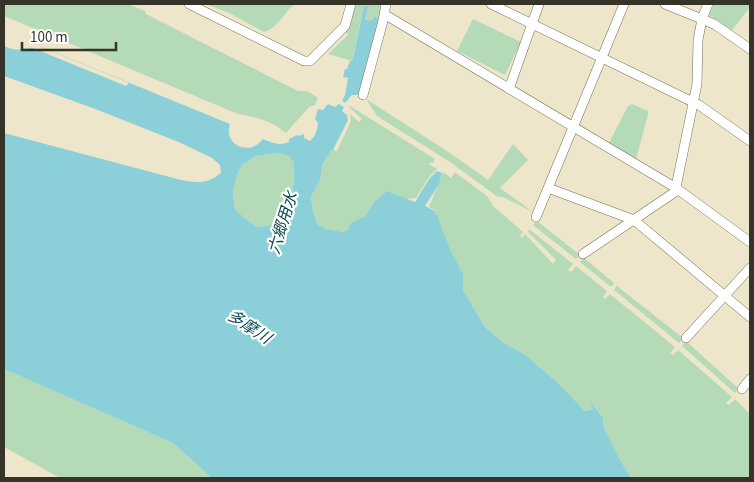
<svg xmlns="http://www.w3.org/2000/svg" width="754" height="482" font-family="'Source Sans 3','Noto Sans JP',sans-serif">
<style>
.green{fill:#b4dab7}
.water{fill:#8bd0d8;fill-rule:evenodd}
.pier{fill:#eee6ca}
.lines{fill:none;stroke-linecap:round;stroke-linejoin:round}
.minor-casing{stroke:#777057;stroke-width:10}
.minor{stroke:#fff;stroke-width:9}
.labels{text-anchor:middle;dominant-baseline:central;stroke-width:4.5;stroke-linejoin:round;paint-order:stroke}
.water-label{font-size:16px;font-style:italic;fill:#0e4c53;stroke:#fff}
</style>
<rect width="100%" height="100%" fill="#eee6ca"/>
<path class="green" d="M4,4H128L145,11L146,14L298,91H307L318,98L315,105L309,107L286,133C272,121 257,117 238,114L4,16Z
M206,4H294C285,13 276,29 264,32L231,14Z
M352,4H382L379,19L373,18L370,21L365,18L367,7L364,6L352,61L328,54L348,35L343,28Z
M714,4H749L750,7L732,30L709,15Z
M473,19L521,42L505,75L457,51Z
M366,99L447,151L488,180L513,144L528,160L500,188L533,212L503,197H498L450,162L377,116Z
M632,104L648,111V115L636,159L609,143L628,106Z
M350,106L435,159L433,163L431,162L429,164L437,169L428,178L416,198L374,202L365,216L352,223L348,229L343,232L326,229L317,224L313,212L311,197L320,180L323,165L331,149L337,151L351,121L350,114L359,122L362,119L349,107Z
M278,153L289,156L294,163V177L290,213L284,223L257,227L244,219L235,209L233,193L236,177L242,165L256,156Z
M443,172L451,178L455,172L456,173L487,196L493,206L523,232L520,236L522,238L525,234L553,264L556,260L528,232L529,229L573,264L568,270L571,272L576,266L607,291L603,297L605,299L610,294L675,347L670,353L673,355L678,350L732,397L726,403L729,405L735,399L750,414V478H631L619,458L604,428L603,418L591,403L593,409L585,411L557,382L524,354L502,342L485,327L463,290V274L450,249L437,215L434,212L435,210L429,207Z
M536,220L580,255L576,259L533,225Z
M583,257L614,283L611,287L580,262Z
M617,285V286L683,338L679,343L614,290Z
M686,341L739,389L735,393L682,346Z
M4,369L173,443L212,478H60L4,447Z"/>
<path class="water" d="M364,6L368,7L365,18L367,20L370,21L375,17L379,19L359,95H352L345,103L342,101L345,95L348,78L343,77L345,69H347L350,61H352L354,54Z
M4,46C18,52 16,49 29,48C35,47 36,50 42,47L230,124C223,145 249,157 263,139C273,143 279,146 289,142V139L297,135L299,136L304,134V138L310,141C316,136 317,130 318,123L315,119L318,109L323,110L328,104L335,107L339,104L344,107L342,111L347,115L348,120L333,150H331L323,164L320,180L311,197L313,212L317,224L326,229L343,232L348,229L351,223L365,216L374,202L387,191L415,202L429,179L437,171L442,173L439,184L425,206L435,211L434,212L437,215L450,249L463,274V290L485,327L502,342L524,354L557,382L585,411L593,409L590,401L603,418L604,428L619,458L631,478H212L173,443L4,369V133L181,180C197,183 208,184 221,173L220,165L212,158L181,143L98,110L4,76ZM278,153L289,156L294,163V177L290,213L284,223L257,227L245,219L235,209L233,193L236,177L242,165L256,156Z"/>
<path class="pier" d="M28,46H39L129,83L126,86Z"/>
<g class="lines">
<g class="minor-casing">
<path id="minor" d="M189,4L304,61H310L345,26L351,4
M491,4L699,105L750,141
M624,4L548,188L634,220L750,317
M665,4L714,24L750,49
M384,14L676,188L750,242
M509,89L539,4
M363,95L383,21L386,4
M536,217L548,188
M583,254L675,192L697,84L698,40L702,19L708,4
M686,338L750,268
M742,389L750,379"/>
</g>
<use href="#minor" class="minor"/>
</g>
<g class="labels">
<g class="water-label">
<text transform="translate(283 223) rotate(-73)">六郷用水</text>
<text transform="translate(249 327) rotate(33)">多摩川</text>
</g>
</g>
<rect width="754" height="482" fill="none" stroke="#363328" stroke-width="10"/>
<path d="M22 42v8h94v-8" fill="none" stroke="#363328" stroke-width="2.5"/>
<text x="30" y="42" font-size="15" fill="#363328" stroke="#ffffff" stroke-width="4" paint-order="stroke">100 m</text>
</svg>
